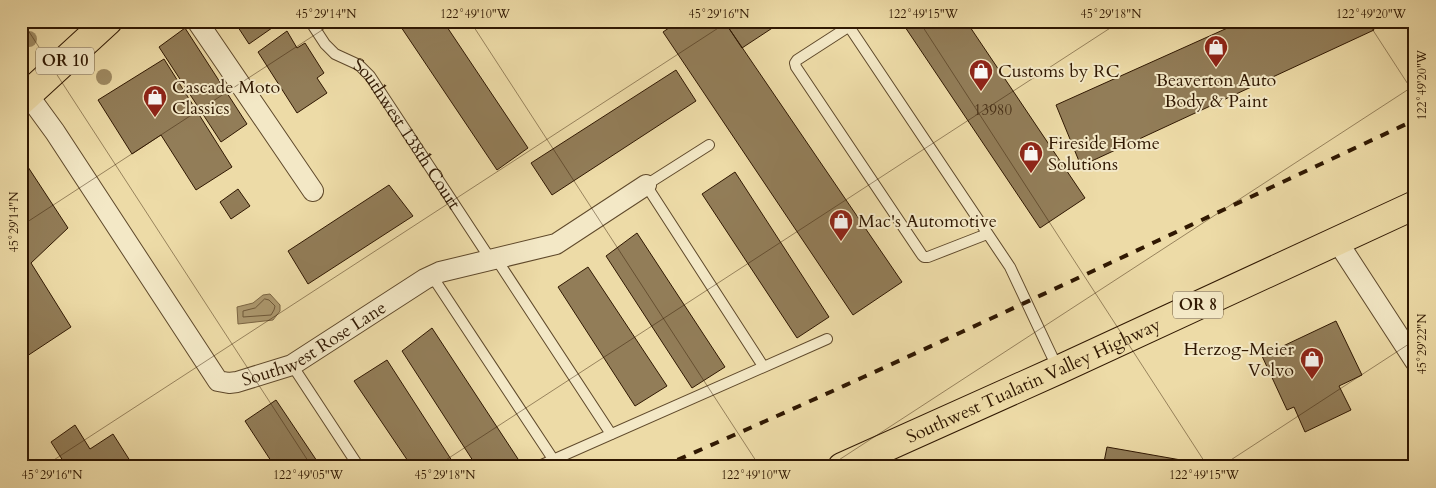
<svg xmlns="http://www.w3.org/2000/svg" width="1436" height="488" font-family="Cardo,serif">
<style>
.water{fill:#ad996f;stroke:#7b6543}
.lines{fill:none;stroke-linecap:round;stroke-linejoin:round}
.shore{stroke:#6e5838;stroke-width:1}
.building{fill:#927d58;stroke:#301802}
.lane-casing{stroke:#5f492b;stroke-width:12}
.street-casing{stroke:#5f492b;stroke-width:22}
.primary-casing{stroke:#301802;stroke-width:30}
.lane{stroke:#f3e8c6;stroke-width:10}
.street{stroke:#f3e8c6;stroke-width:20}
.primary{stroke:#eddba7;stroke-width:28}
.rail{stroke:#301802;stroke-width:4;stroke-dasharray:9 9;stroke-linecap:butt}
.tree{fill:#9f8b63}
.ticks{fill:none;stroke:#301802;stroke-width:1;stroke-opacity:0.45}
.labels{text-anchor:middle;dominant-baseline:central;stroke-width:4;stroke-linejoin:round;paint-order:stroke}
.number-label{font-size:15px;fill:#483118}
.shield{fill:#f3e8c6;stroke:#6a563d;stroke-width:1}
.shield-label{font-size:16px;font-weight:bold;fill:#301802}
.poi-label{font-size:18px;fill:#301802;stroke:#f3e8c6;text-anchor:start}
.street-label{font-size:18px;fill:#301802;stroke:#f3e8c6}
.neatline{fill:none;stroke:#301802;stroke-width:2}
.ticks-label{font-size:12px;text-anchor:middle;fill:#301802}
</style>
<rect width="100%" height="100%" fill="#eddba7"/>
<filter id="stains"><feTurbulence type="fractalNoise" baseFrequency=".004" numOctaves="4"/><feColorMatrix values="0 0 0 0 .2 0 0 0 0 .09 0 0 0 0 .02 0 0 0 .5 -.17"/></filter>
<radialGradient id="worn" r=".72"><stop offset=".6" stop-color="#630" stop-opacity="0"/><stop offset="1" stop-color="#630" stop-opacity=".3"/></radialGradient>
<path class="water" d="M270,294L280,305V311L273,320L238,324L237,307L253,303L263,295Z"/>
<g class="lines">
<path class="shore" d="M265,299L269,300L275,306L274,310L271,315L243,317V311L255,308Z"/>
</g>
<path class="building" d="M234,21H282L249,44Z
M408,21H443L528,148L497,170L401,27Z
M679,21H724L902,282L853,315L663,32Z
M724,21H783L742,48Z
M901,21H966L1085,198L1040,228Z
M1243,21H1369L1374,30L1081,166L1056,105Z
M185,28L247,124L221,142L159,47Z
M287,31L297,48L305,43L324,73L317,78L327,93L297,113L258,52Z
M164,59L232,167L196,190L161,135L132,154L98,100Z
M676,70L696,101L552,195L531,163Z
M28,167L68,228L31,263L71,327L21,360V174Z
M735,172L829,317L797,338L702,194Z
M389,185L413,216L308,284L288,251Z
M238,189L250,206L231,219L220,202Z
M637,233L725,367L692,388L606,256Z
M588,267L667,386L635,406L558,287Z
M1336,321L1362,375L1339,386L1351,410L1305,432L1294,407L1287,410L1262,356Z
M432,328L518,459L506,467H477L402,351Z
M387,360L456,467H412L354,381Z
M276,400L321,467H275L245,421Z
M75,425L90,449L113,434L134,467H67L51,442Z
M1107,447L1215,466L1103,467Z"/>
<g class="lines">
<g class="lane-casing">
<g id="lane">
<path id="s1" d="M310,21L325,44L335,54L359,65L370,76L491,260"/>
<path d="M709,145L646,185L763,366"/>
<path d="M987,234L928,257H924L922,255L796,67L795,63L797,60L845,29L849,28L852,31L1010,267L1058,369"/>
<path d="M497,260L611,434"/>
<path d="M432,276L553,459"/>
<path d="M292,365L359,467"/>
<path d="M537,467L827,339"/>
</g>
</g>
<g class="street-casing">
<g id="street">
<path d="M197,21L313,191"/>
<path id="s2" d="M28,95L55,132L218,381L229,383L237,382L292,365L425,279L440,272L556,244L646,185"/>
<path d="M1337,241L1415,361"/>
</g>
</g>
<g class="primary-casing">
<g id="primary">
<path d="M21,101L108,21"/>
<path id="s3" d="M842,467L1058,370L1415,205"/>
</g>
</g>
<use href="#lane" class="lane"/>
<use href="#street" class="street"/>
<use href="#primary" class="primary"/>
<path class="rail" d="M661,467C915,357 1164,237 1415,120"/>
</g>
<g class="tree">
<circle cx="29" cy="39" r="8"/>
<circle cx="104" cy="77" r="8"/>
</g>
<path class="ticks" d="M22,21L312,467M470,21L760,467M919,21L1208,467M1367,21L1415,95M21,226L336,21M43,467L729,21M435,467L1121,21M828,467L1415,85M1220,467L1415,340"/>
<defs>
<g id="shop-pin" transform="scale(1.25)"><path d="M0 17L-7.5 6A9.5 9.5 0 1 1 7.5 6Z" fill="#8f2418" stroke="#f3e8c6"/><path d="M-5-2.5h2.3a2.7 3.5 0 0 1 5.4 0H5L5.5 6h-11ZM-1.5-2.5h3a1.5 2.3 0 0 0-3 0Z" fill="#fff"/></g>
</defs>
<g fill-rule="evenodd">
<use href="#shop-pin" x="1216" y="47"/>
<use href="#shop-pin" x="981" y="71"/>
<use href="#shop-pin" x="155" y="97"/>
<use href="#shop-pin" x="1031" y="153"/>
<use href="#shop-pin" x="841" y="221"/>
<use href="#shop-pin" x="1312" y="359"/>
</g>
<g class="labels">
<g class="number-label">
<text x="993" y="110">13980</text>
</g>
<g class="shield">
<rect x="36" y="47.5" width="58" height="27" rx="4"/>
<rect x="1173" y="291.5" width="50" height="27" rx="4"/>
</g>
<g class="shield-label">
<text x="65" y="61">OR 10</text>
<text x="1198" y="305">OR 8</text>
</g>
<g class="poi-label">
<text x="998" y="71">Customs by RC</text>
<text x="1216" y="80" text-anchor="middle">Beaverton Auto<tspan x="1216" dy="21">Body &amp; Paint</tspan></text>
<text x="172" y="87">Cascade Moto<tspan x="172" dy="21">Classics</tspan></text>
<text x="1048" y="143">Fireside Home<tspan x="1048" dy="21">Solutions</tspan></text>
<text x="858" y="221">Mac's Automotive</text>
<text x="1294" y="349" text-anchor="end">Herzog-Meier<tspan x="1294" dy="21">Volvo</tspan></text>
</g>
<g class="street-label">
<text stroke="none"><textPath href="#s1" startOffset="152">Southwest 138th Court</textPath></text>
<text stroke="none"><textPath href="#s2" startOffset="449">Southwest Rose Lane</textPath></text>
<text stroke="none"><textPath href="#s3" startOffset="210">Southwest Tualatin Valley Highway</textPath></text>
</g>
</g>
<rect width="1436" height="488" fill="none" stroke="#eddba7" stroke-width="55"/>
<rect x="28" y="28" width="1380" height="432" class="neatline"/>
<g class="ticks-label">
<text x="326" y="18">45°29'14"N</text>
<text x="475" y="18">122°49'10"W</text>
<text x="719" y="18">45°29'16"N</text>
<text x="923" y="18">122°49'15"W</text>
<text x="1111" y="18">45°29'18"N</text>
<text x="1371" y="18">122°49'20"W</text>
<text transform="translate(1422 85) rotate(-90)" y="4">122°49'20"W</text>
<text transform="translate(14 222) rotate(-90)" y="4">45°29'14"N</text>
<text transform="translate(1422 344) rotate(-90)" y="4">45°29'22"N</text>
<text x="52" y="479">45°29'16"N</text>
<text x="308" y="479">122°49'05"W</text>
<text x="445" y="479">45°29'18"N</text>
<text x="756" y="479">122°49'10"W</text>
<text x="1204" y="479">122°49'15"W</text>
</g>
<rect width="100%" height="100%" filter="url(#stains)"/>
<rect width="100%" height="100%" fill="url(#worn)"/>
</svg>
